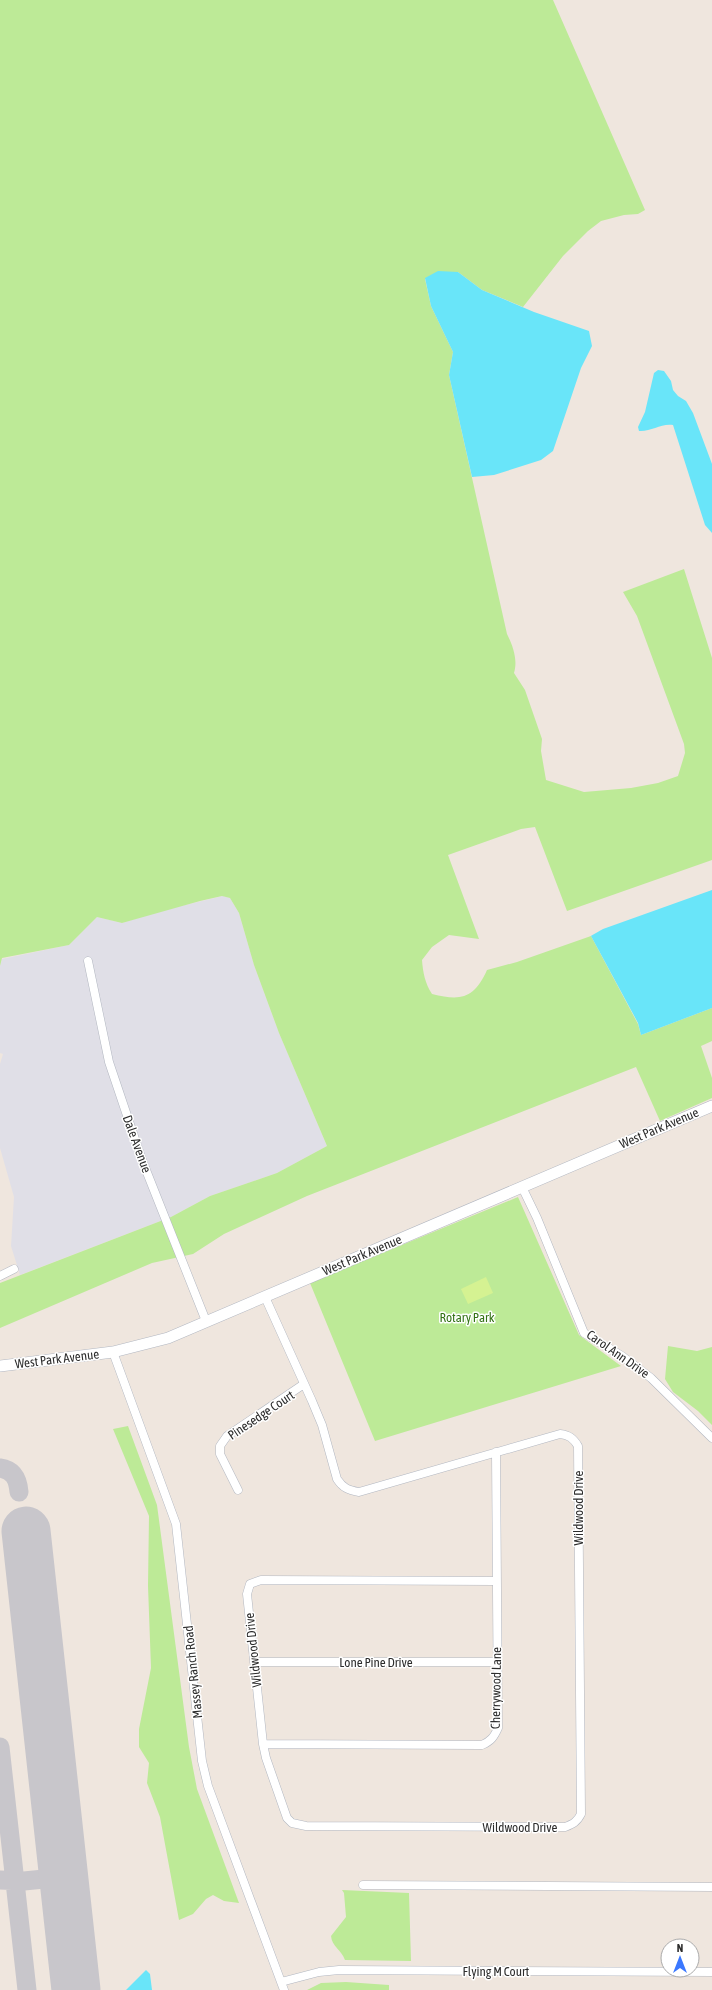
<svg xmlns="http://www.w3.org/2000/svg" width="712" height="1990" font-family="'Asap Condensed',sans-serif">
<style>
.industrial{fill:#e0dfe7}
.green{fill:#bdea97}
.pitch{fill:#d5f292}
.water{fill:#69e5f9}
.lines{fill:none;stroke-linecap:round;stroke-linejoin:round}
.taxiway{stroke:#c8c6cb;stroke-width:19}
.runway{stroke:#c8c6cb;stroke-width:49}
.street-casing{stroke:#b2b7c1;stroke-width:9}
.secondary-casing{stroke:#b2b7c1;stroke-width:12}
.street{stroke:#fff;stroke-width:8}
.secondary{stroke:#fff;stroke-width:11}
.labels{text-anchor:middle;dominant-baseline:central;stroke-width:3;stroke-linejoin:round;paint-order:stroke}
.street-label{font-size:13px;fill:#2d2d2d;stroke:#fff}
.park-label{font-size:13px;fill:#337215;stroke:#fff}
</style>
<rect width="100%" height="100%" fill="#efe6de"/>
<path class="industrial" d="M223,896L230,898L239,913L254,965L279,1033L327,1146L277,1173L210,1196L171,1217L20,1275L11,1246L14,1197L0,1148V1064L3,1054L0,1053V966L2,959L69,945L97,917L122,923L160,911Z"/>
<path class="green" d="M0,0H553L645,210L638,214L624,215L601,221L588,231L563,256L523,307L482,290L458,272L425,279L431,306L453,352L449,375L507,634C513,646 518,660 514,673L525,690L542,739L541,751L546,780L584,792L631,788L658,783L678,776L685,753L684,744L637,616L623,592L684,569L712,658V860L567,911L535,827L521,829L448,855L479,939L449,935L432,947L422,960C423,973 425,983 432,994C461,1001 474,999 487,970L517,962L591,936L638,1024L641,1035L712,1008V1041L701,1046L712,1078V1098L660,1121L636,1067L307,1196L224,1234L193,1254L152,1263L0,1328V1283L171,1217L210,1196L277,1173L327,1146L279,1033L254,965L239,913L230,898L222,896L200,901L122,923L97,917L69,945L2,958L0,966Z
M518,1197L579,1335L621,1366L375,1441L310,1283Z
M668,1346L697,1351L712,1347V1425L698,1411L673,1392L665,1379Z
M128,1426L157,1505L189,1747L197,1789L239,1903L224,1901L213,1895L206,1899L193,1914L179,1920L160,1817L147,1783L149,1763L139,1747V1729L151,1668L148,1586L149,1516L113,1429Z
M342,1890L409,1893L411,1961L345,1960C341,1949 332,1947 331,1936L346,1917L344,1893Z
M346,1982L389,1985V1990H307L321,1983Z"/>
<path class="pitch" d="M486,1277L493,1293L468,1304L461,1289Z"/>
<path class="water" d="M438,271L458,272L482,290L534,312L589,331L592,346L581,368L553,451L541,460L494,475L472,477L449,375L453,352L431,306L425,278Z
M658,370L664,371L671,381L673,390L678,396L686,401L693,413L712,464V533L705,525L673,425C661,423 651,432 639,431L638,427L645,412L654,373Z
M712,890V1008L641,1035L638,1023L591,936L589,937L603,929Z
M146,1970L150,1974L152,1990H126Z"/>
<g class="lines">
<path class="taxiway" d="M0,1468C14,1470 18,1480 19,1492
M0,1747L27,1990
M0,1880L24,1881L64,1877"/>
<path class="runway" d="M26,1531L76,1990"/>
<g class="street-casing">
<path id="street" d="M88,961L109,1062L142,1160L206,1321
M522,1187L537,1218L584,1333L622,1356L651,1378L712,1438
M0,1276L14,1269
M265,1297L312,1401L322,1425L337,1479C343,1488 348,1490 359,1492L560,1434C569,1435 573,1438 578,1446L581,1814C577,1822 573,1824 565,1827L306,1826L292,1823L287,1818L266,1758L263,1744L247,1594L250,1584L261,1580L496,1581
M113,1352L176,1524L202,1761L208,1786L284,1990
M238,1490L220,1454V1446L227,1436L304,1384
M254,1662H497
M263,1744L482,1745C491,1741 494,1737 498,1728L496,1452
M363,1885L712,1887
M281,1982L319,1972L339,1970L712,1972"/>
</g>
<g class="secondary-casing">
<path id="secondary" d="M0,1366L113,1352L168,1338L712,1106"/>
</g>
<use href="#street" class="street"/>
<use href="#secondary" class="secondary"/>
</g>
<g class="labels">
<g class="street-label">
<text transform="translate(659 1128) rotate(-23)">West Park Avenue</text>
<text transform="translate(137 1144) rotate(70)">Dale Avenue</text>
<text transform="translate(362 1255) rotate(-23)">West Park Avenue</text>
<text transform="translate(618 1354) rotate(35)">Carol Ann Drive</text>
<text transform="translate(57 1359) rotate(-7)">West Park Avenue</text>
<text transform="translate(261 1415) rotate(-34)">Pinesedge Court</text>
<text transform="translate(578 1508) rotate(-90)">Wildwood Drive</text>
<text transform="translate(253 1650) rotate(-96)">Wildwood Drive</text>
<text x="376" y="1662">Lone Pine Drive</text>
<text transform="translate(193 1672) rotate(-96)">Massey Ranch Road</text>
<text transform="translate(496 1688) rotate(-89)">Cherrywood Lane</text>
<text x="520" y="1827">Wildwood Drive</text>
<text x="496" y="1971">Flying M Court</text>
</g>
<g class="park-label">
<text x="467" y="1317">Rotary Park</text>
</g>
</g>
<g transform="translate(680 1958)"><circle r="19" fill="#ffffff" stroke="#ababab"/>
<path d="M0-3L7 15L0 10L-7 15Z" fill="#3b78ff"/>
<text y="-6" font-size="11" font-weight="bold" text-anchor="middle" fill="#2d2d2d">N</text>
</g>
</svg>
